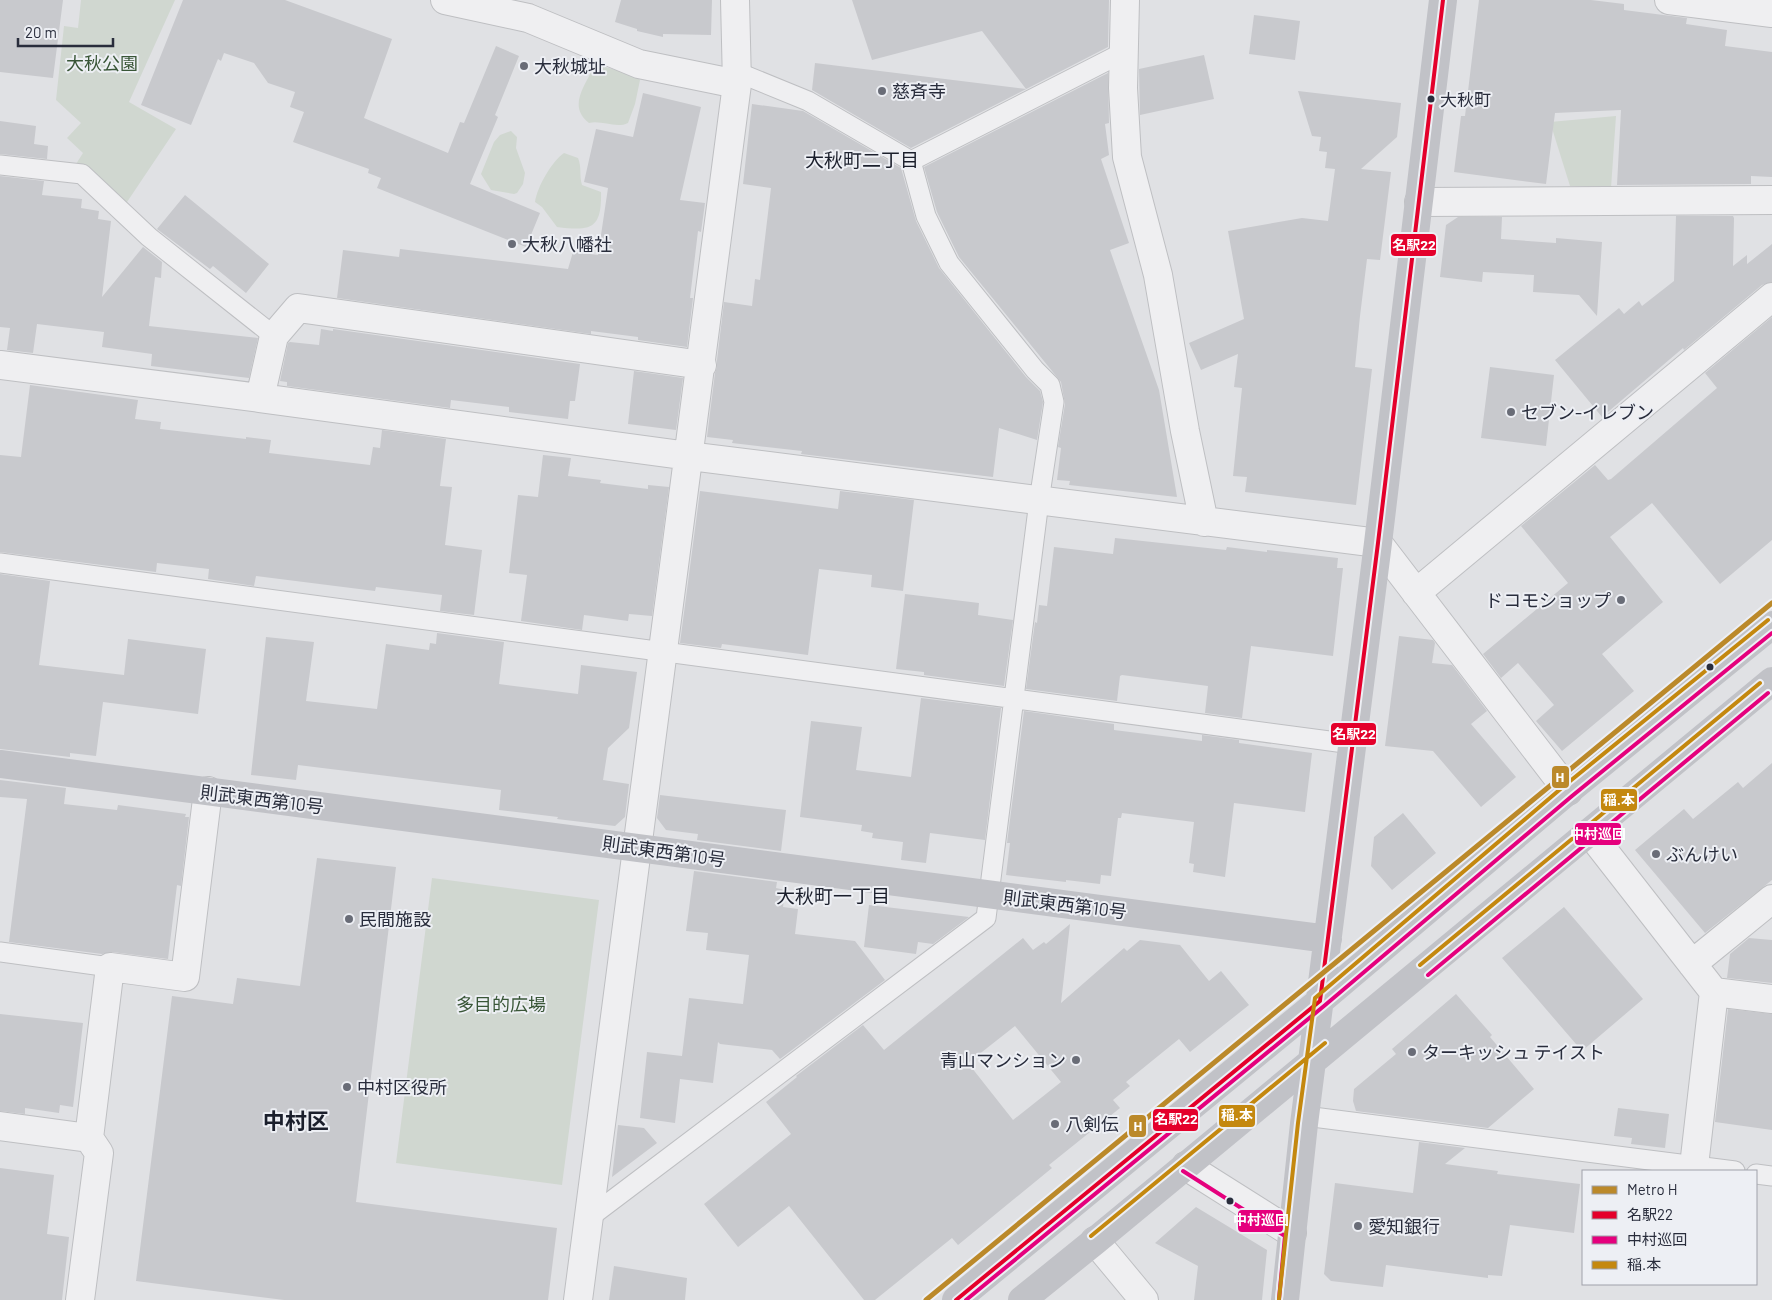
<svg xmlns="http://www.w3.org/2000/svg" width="1772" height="1300" font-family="Barlow,'Noto Sans JP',sans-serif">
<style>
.green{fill:#d0d7d0}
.building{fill:#c8c9cd;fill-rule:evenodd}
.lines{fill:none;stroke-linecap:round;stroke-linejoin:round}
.lane-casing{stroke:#bebfc2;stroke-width:21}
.street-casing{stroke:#bebfc2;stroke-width:30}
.lane{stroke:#efeff1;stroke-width:19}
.street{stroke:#efeff1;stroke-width:28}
.secondary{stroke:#c1c2c7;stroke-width:28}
.bus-1-casing{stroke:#edeff4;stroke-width:8}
.bus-2-casing{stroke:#edeff4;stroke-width:8}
.bus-3-casing{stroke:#edeff4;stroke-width:8}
.bus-1{stroke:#e4002b;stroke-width:4}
.bus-2{stroke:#e5007d;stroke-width:4}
.bus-3{stroke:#c4880f;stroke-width:4}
.metro-1-casing{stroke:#edeff4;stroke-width:9}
.metro-1{stroke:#bb892a;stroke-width:5}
.poi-dot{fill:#696c77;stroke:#edeff4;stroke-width:2}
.bus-dot{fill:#292d3c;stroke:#edeff4;stroke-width:2}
.labels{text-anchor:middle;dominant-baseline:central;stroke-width:4;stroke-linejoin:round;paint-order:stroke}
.bus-label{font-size:17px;fill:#292d3c;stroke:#edeff4;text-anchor:start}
.park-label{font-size:18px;fill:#395637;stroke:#edeff4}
.poi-label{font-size:18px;fill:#292d3c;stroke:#edeff4;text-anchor:start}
.street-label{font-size:18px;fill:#292d3c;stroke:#edeff4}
.neighbourhood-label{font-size:19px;fill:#1b1f2c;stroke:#edeff4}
.district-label{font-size:22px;font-weight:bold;fill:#1b1f2c;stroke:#edeff4}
.line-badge{stroke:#edeff4;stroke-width:2}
.badge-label{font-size:14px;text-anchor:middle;font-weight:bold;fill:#fff}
</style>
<rect width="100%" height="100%" fill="#e0e1e4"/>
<path class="green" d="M81,0H175L129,102L176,129L125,205L76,164L83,153L67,138L81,123L56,100L64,26L78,28Z
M602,66L636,76L640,80L635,104L628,123C616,129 602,120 589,123C568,106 584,88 593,68Z
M1616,116L1611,188L1570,186L1550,122Z
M511,131L517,137L516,148L525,173L523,184L517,193L514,194L491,190L481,174L494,142L500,135Z
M564,153L578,158C582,168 579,175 582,185L601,192C602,230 590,231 557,227L542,207L535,202C537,187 552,161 564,153Z
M432,878L599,900L562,1185L396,1163Z"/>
<path class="building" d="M0,0H63L53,78L0,72Z
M183,0H285L392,39L364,118L448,153L460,122L464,123L496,46L519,56L495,115L498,117L470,184L540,213L526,247L377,188L381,178L368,173L369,169L293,142L304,112L290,107L295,92L268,83L254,63L224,53L221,61L218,59L191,125L141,105Z
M621,0H712L711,35L663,34V37L637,31V29L615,22Z
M852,0H1109L1108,47L911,148L812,90L815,63L1026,89L982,31L872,60Z
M1479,0H1591L1624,4V10L1687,18L1686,24L1727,30L1725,46L1772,52V177L1751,176V184L1617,185L1621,110L1555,113L1546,184L1454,172L1461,116H1465Z
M1254,15L1300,21L1295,60L1249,54Z
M1204,55L1214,99L1140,115L1139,69Z
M1108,73L1109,123L1105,124L1109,155L1101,159L1129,243L1110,250L1159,390L1177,497L1069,485L1070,481L1057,480L1061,448L1058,447L1065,404L1061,382L959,257L937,212L924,167Z
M1298,91L1401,103L1397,137L1361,169L1391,172L1380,260L1367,259L1360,316L1355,367L1372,369L1356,505L1245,492L1247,477L1233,476L1242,388L1234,387L1238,354L1201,370L1189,343L1244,319L1228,231L1302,218L1328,221L1335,169L1325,168L1327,152L1319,151L1321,137L1312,136Z
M643,93L701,107L680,200L705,203L701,232L698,231L690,298H693L687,347L638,340V337L591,331V334L337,298L343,250L399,257L400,249L568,269L573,252L598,255L608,188L584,182L596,129L633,137Z
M752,104L803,111L901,168L916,221L939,268L1026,377L1040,391L1043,402L1037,440L999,428L993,477L801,454L802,451L732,443L733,440L707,437L715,373L717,367V360L724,302L752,306L755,279L760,280L771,188L743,184Z
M0,121L36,126L34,144L48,146L47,159L0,154Z
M0,176L44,181L42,195L82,199L81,208L99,211L98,219L111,221L102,297L143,247L162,262L161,278L155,277L149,326L258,338L249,378L151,366L152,354L102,347L104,332L37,324L33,353L7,350L10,328L0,327Z
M185,195L269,264L246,293L213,266L210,269L157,229Z
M1676,216H1733L1734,218L1733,266L1747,255V264L1772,244V282L1762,285L1684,350L1683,348L1602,417L1555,360L1619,308L1624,314L1639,301L1642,306L1674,281Z
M1458,217H1502L1501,239L1556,243V238L1602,242L1597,316L1579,295L1533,292L1534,275L1483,272L1482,282L1440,277L1446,225Z
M1772,317V540L1720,584L1652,503L1610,537L1663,602L1602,654L1634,691L1562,751L1536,721L1554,705L1518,663L1501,678L1483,654L1568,583L1521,526L1595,465L1608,480L1611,479L1717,388L1705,373Z
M321,329L333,331V329L580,364L575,401H570L568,419L509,412V407L451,400L450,408L287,386V382L280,381L288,343L290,342L319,345Z
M1490,367L1554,375L1546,446L1481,438Z
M634,371L683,378L676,430L628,424Z
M30,385L138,400L135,419L161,422L160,429L246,439V437L271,440L269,453L370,465L373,447L380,448L382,430L446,439L440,486L452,487L445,545L482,550L474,615L440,611L442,595L376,587L375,591L256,576L254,586L208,579L209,569L157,563L156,572L0,552V455L21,457Z
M543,455L571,458L568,476L601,480L600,483L648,489V485L669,487L652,616L629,614L628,621L584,615L582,630L521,621L527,575L509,573L518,495L538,497Z
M700,491L838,509L840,491L914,500L903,591L871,587L872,575L819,569L808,655L722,644L721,648L680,643Z
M1115,538L1226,550L1227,547L1267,552V550L1338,558L1337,568H1343L1333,656L1251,646L1242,718L1205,713L1208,686L1122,675L1120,676L1117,701L1026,689L1035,622L1037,623L1039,605L1047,606L1054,547L1113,554Z
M0,574L50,581L39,665L124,675L128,639L206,649L198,714L103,702L96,756L70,753V757L0,749Z
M905,594L979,603L978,615L1013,620L1004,686L924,675V672L896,669Z
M437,633L504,642L499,684L578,694L581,665L637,672L629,728L608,748L603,780L629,784L625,817L615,826L557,819L558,817L499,810L501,790L298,765L296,780L251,775L266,637L314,642L306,701L377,709L386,644L429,650L430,643L436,644Z
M1399,636L1433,640L1435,643L1432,663L1452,665L1487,711L1471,724L1516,777L1481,807L1433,751L1385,746Z
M921,698L1001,708L985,840L930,833L926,863L901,860L903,842L872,838L873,833L861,831L862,825L800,817L811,721L862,727L856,770L911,777Z
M1024,711L1114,724V730L1202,741V735L1239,740V743L1312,753L1305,812L1234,803L1225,877L1193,872L1194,864L1189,863L1194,822L1122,813L1121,818H1118L1111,876L1101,875L1100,884L1066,880V882L1006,875L1010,843H1007Z
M1772,763V880L1705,933L1635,850L1684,809L1693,819L1738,782L1743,788Z
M0,780L66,788L64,804L117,810L118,805L186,814L185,817H189L181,886L177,885L168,959L112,952L102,954L9,942L27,799L0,797Z
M660,795L786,810L781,851L697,840L698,834L666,830L657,818Z
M1403,813L1436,853L1392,890L1371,866L1374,837Z
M317,858L396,867L356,1202L557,1228L548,1300H284L136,1281L172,996L233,1004L237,978L300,986Z
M694,871L777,882L776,888L785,890L783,907L798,909L795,934L855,941L885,980L780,1059L772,1050L720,1044L718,1042L713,1083L680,1079L675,1123L640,1118L647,1052L682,1056L689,998L743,1004L749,955L706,950L708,933L686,931Z
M869,905L969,917L933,944L918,942L916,954L864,947Z
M1564,907L1643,999L1582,1051L1502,958Z
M1070,924L1061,1003L1124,948L1127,951L1140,940L1180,945L1209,981L1221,971L1249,1005L1190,1052L1179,1039L1126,1082L1130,1086L1113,1100L1120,1108L1049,1165L1052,1168L958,1245L952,1238L875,1300H864L789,1206L738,1247L704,1204L791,1134L766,1102L797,1077L796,1076L863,1025L884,1050L1023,938L1033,950L1044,942L1046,944ZM1015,1026L1061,1082L1013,1120L968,1063Z
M1749,938L1772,940V983L1727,978L1730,954Z
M1456,994L1492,1035L1490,1037L1534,1089L1488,1128L1356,1111L1353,1101L1354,1089L1396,1054L1392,1049Z
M1728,1009L1772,1014V1130L1715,1122Z
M0,1014L83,1023L73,1107L60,1105L59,1113L25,1108V1114L0,1111Z
M1618,1108L1669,1114L1665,1148L1631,1144L1632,1138L1614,1136Z
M618,1125L644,1128L657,1143L612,1177Z
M1419,1142L1465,1148L1445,1164L1498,1171L1497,1174L1580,1184L1574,1233L1510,1225L1502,1276L1488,1275V1278L1386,1265L1383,1287L1331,1281L1324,1274L1335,1183L1413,1193Z
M0,1168L54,1175L47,1234L69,1237L62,1300H0Z
M1196,1207L1267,1250L1262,1300H1194L1198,1266L1155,1243Z
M614,1266L687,1278L685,1300H609Z"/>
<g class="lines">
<g class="lane-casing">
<path id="lane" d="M911,161L1124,52
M0,165L82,174L149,237L274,336
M0,563L1352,744
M0,952L110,967
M1305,1116L1735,1171
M1756,1174L1772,1176
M590,1217L986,918L1039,501L1054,402L1050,385L1035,370L949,263L926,216L911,161L808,101L737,72"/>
</g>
<g class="street-casing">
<path id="street" d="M445,0L528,18L639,64L737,84
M1125,0L1123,88L1127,157L1158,275L1185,431L1204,522
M1669,0L1772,13
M1419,202L1772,200
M0,365L260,398L689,456L1378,543L1568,791
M260,398L274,336L298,308L702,365
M1416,593L1772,297
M1590,833L1714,992L1772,999
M1692,964L1772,899
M0,1126L89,1138
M1186,1166L1292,1233
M1694,1166L1714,992
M1095,1241L1144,1300
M80,1300L99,1153L89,1138L110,967L185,977L208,791
M578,1300L737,84L735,0"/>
</g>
<use href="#lane" class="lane"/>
<use href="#street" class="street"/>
<path class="secondary" d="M0,764L1328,939
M956,1300L1320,1001L1568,791L1772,625
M1022,1300L1095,1241L1772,681
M1285,1300L1304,1124L1378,543L1443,0"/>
<g class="bus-1-casing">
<path id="bus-1" d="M956,1300L1320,1001L1378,543L1443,0"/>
</g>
<g class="bus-2-casing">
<path id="bus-2" d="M1428,975L1768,693
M1183,1171L1285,1236L1279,1299
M966,1300L1324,1006L1572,796L1772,633"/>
</g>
<g class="bus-3-casing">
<path id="bus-3" d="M1420,965L1760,683
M1091,1236L1325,1043
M1279,1299L1298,1123L1315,998L1564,786L1768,620"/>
</g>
<use href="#bus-1" class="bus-1"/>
<use href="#bus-2" class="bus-2"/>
<use href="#bus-3" class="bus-3"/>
<g class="metro-1-casing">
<path id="metro-1" d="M926,1300L1772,603"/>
</g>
<use href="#metro-1" class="metro-1"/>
</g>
<g class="poi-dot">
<circle cx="524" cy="66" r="5"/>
<circle cx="882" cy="91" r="5"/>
<circle cx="512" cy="244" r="5"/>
<circle cx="1511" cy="412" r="5"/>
<circle cx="1621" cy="600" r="5"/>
<circle cx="1656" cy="854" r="5"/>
<circle cx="349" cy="919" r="5"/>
<circle cx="1412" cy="1052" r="5"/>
<circle cx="1076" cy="1060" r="5"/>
<circle cx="347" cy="1087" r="5"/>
<circle cx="1055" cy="1124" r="5"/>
<circle cx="1358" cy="1226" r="5"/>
</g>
<g class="bus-dot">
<circle cx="1431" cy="99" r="4.5"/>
<circle cx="1710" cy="667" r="4.5"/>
<circle cx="1230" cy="1201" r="4.5"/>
</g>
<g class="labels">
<g class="bus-label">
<text x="1440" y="99">大秋町</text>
</g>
<g class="park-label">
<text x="102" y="63">大秋公園</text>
<text x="501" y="1004">多目的広場</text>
</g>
<g class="poi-label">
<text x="534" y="66">大秋城址</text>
<text x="892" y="91">慈斉寺</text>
<text x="522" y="244">大秋八幡社</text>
<text x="1521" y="412">セブン-イレブン</text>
<text x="1611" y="600" text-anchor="end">ドコモショップ</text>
<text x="1666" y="854">ぶんけい</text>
<text x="359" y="919">民間施設</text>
<text x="1422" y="1052">ターキッシュ テイスト</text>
<text x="1066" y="1060" text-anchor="end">青山マンション</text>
<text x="357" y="1087">中村区役所</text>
<text x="1065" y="1124">八剣伝</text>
<text x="1368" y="1226">愛知銀行</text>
</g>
<g class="street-label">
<text transform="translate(262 799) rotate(7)">則武東西第10号</text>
<text transform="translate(664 851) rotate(8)">則武東西第10号</text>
<text transform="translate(1065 904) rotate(7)">則武東西第10号</text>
</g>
<g class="neighbourhood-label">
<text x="862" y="159">大秋町二丁目</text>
<text x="833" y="895">大秋町一丁目</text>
</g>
<g class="district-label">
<text x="296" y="1120">中村区</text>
</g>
</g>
<g class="line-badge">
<rect x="1390" y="233" width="47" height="24" rx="5" fill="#e4002b"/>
<rect x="1330" y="722" width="47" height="24" rx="5" fill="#e4002b"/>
<rect x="1551" y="765" width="19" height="24" rx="5" fill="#bb892a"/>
<rect x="1600" y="788" width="38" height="24" rx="5" fill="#c4880f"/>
<rect x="1574" y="822" width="48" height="24" rx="5" fill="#e5007d"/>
<rect x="1218" y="1104" width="38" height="24" rx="5" fill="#c4880f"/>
<rect x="1152" y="1108" width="47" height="24" rx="5" fill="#e4002b"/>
<rect x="1128" y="1114" width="19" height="24" rx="5" fill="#bb892a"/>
<rect x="1237" y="1209" width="47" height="24" rx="5" fill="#e5007d"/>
</g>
<g class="badge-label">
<text x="1414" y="250">名駅22</text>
<text x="1354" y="739">名駅22</text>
<text x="1560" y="782">H</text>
<text x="1619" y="805">稲.本</text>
<text x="1598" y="839">中村巡回</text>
<text x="1237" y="1120">稲.本</text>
<text x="1176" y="1124">名駅22</text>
<text x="1138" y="1131">H</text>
<text x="1261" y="1225">中村巡回</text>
</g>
<rect x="1582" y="1170" width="175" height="115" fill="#edeff4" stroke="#9fa1aa"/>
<rect x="1592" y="1186" width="25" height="8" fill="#bb892a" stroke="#9fa1aa"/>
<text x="1627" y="1195" font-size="15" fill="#292d3c">Metro H</text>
<rect x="1592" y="1211" width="25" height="8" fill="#e4002b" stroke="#9fa1aa"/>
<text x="1627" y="1220" font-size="15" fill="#292d3c">名駅22</text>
<rect x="1592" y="1236" width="25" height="8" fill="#e5007d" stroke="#9fa1aa"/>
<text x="1627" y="1245" font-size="15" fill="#292d3c">中村巡回</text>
<rect x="1592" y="1261" width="25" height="8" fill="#c4880f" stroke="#9fa1aa"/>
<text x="1627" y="1270" font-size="15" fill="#292d3c">稲.本</text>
<path d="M18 38v8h95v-8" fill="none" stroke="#292d3c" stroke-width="2.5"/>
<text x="25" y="38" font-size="15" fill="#292d3c" stroke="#edeff4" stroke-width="4" paint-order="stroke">20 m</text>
</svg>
